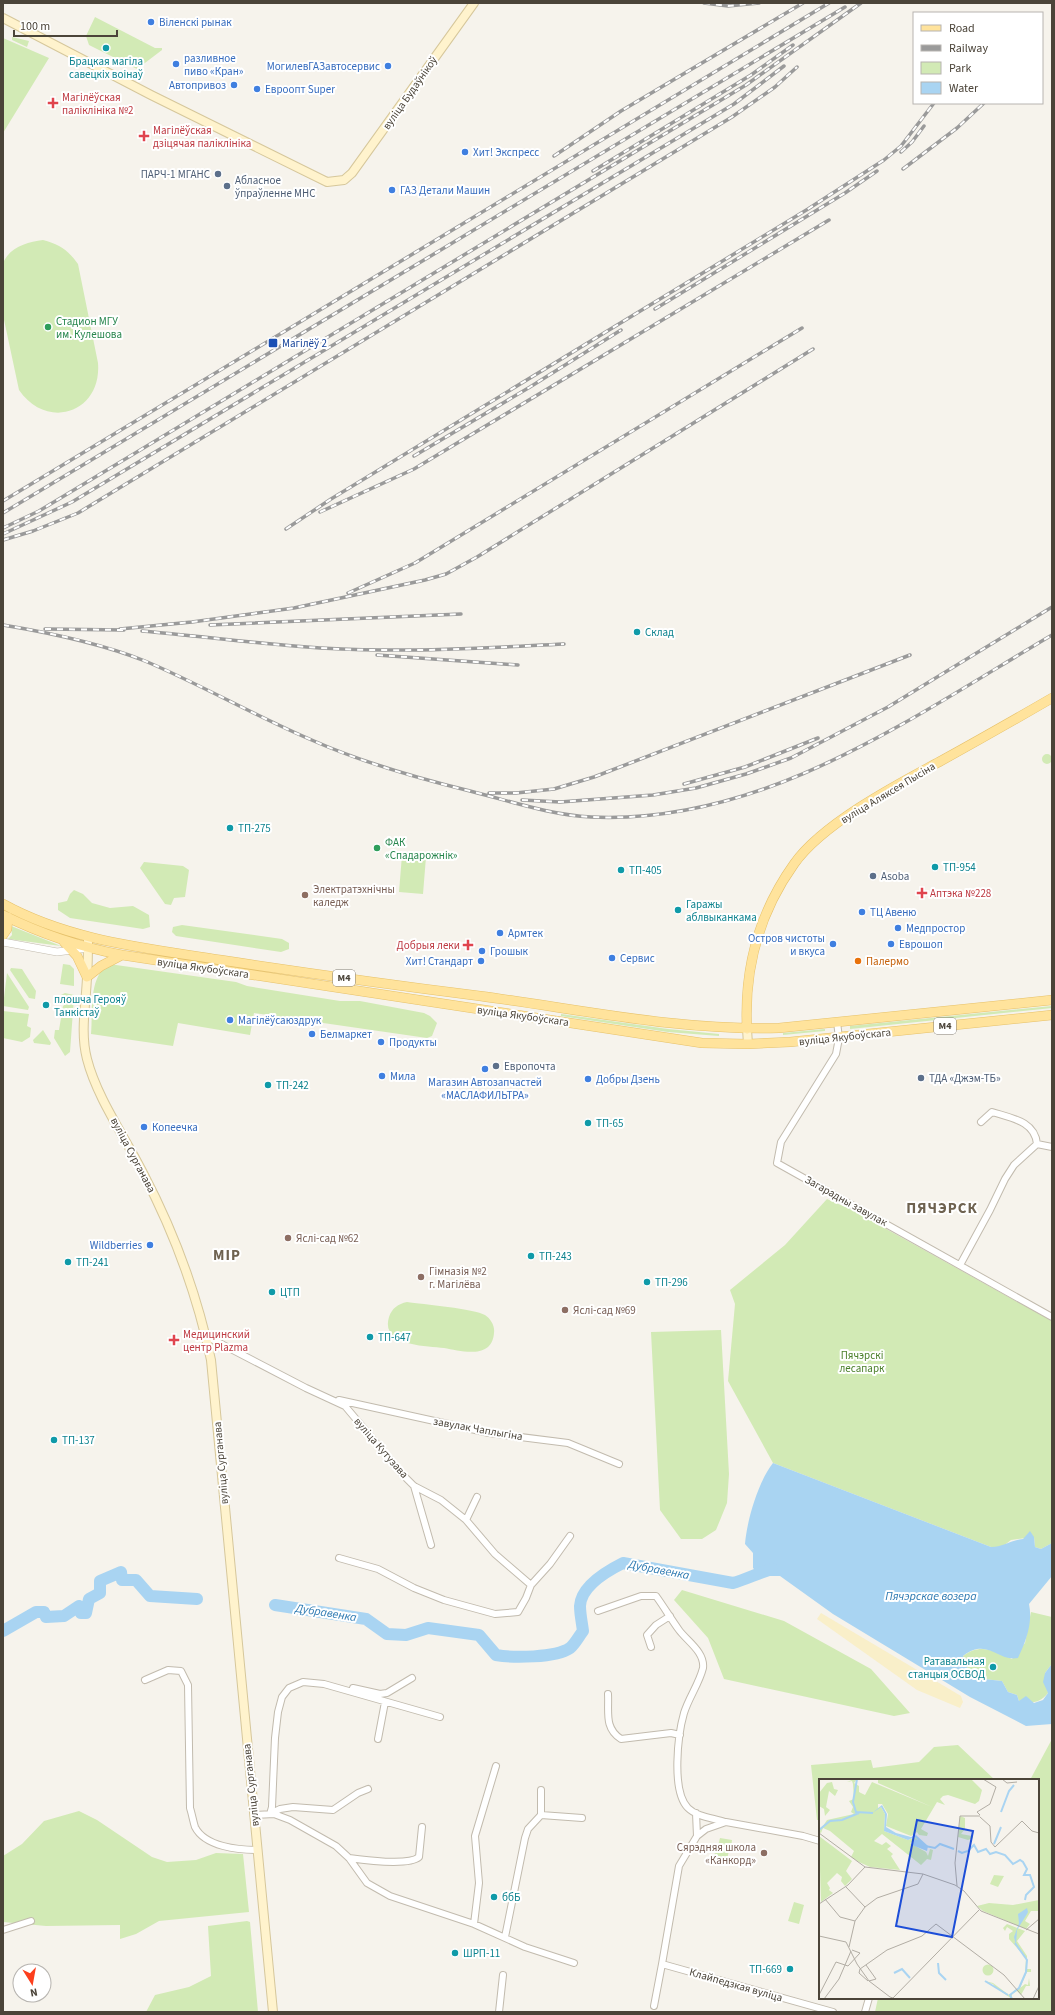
<svg xmlns="http://www.w3.org/2000/svg" width="1055" height="2015" font-family="'Source Sans 3',sans-serif">
<style>
.green{fill:#d2eab5}
.sand{fill:#f9efc9}
.water{fill:#a9d4f2}
.lines{fill:none;stroke-linecap:round;stroke-linejoin:round}
.river{stroke:#a9d4f2;stroke-width:12}
.minor-casing{stroke:#c2bbae;stroke-width:8}
.tertiary-casing{stroke:#c2bbae;stroke-width:8}
.secondary-casing{stroke:#d6c79b;stroke-width:10}
.primary-casing{stroke:#e6c16a;stroke-width:10}
.minor{stroke:#fff;stroke-width:6}
.tertiary{stroke:#fff;stroke-width:7}
.secondary{stroke:#fff3cd;stroke-width:8}
.primary{stroke:#ffe39c;stroke-width:9}
.rail-casing{stroke:#9a9a9a;stroke-width:3.5}
.rail{stroke:#fff;stroke-width:2;stroke-dasharray:6;stroke-linecap:butt}
.shop-dot{fill:#3f7fe0;stroke:#fff;stroke-width:1.5}
.culture-dot{fill:#0f9aa8;stroke:#fff;stroke-width:1.5}
.health-dot{fill:#e0444e;stroke:#fff;stroke-width:1.5}
.service-dot{fill:#5c6f8a;stroke:#fff;stroke-width:1.5}
.leisure-dot{fill:#2e9e5b;stroke:#fff;stroke-width:1.5}
.transit-dot{fill:#1a4fb4;stroke:#fff;stroke-width:1.5}
.education-dot{fill:#8d6e63;stroke:#fff;stroke-width:1.5}
.food-dot{fill:#e8710a;stroke:#fff;stroke-width:1.5}
.labels{text-anchor:middle;dominant-baseline:central;stroke-width:4;stroke-linejoin:round;paint-order:stroke}
.shield{fill:#fff;stroke:#817c74;stroke-width:1}
.shield-label{font-size:10px;font-weight:bold;fill:#4b4439}
.shop-label{font-size:11px;fill:#366cbe;stroke:#fff;text-anchor:start}
.culture-label{font-size:11px;fill:#0d838f;stroke:#fff;text-anchor:start}
.street-label{font-size:11px;fill:#4b4439;stroke:#fff}
.health-label{font-size:11px;fill:#be3a42;stroke:#fff;text-anchor:start}
.service-label{font-size:11px;fill:#4e5e75;stroke:#fff;text-anchor:start}
.leisure-label{font-size:11px;fill:#27864d;stroke:#fff;text-anchor:start}
.transit-label{font-size:11px;fill:#164399;stroke:#fff;text-anchor:start}
.education-label{font-size:11px;fill:#785e54;stroke:#fff;text-anchor:start}
.food-label{font-size:11px;fill:#c56008;stroke:#fff;text-anchor:start}
.park-label{font-size:11px;fill:#4a7f2a;stroke:#fff}
.water-label{font-size:12px;font-style:italic;fill:#2e7ab2;stroke:#fff}
.district-label{font-size:15px;font-weight:bold;letter-spacing:1px;fill:#6e6250;stroke:#fff}
.inset-river{fill:none;stroke:#a9d4f2;stroke-width:2}
.inset-road{fill:none;stroke:#b2ada4;stroke-width:1}
.view{fill:#1d4ed8;fill-opacity:0.15;stroke:#1d4ed8;stroke-width:2}
.inset-edge{fill:none;stroke:#4b4439;stroke-width:2}
</style>
<rect width="100%" height="100%" fill="#f6f3ec"/>
<path class="green" d="M95,17L155,48H162V50L137,69L89,45L86,36Z
M12,37L29,41L27,47L12,40Z
M3,38L49,58L3,133Z
M43,240C59,244 68,250 78,264L98,363C102,413 47,431 19,390L3,315V263C10,247 27,242 43,240Z
M1042 759a5 5 0 1 1 10 0a5 5 0 1 1-10 0Z
M402,855L426,857L423,894L399,892Z
M144,862L183,866L189,870L185,897L174,898L171,905L165,904L140,868Z
M74,890L83,894L92,903L110,908L133,906L149,915L150,927L143,929L70,918L58,910V903L67,901L70,894Z
M182,925L282,939L289,943V949L281,952L176,936L172,932L173,927Z
M11,926L61,946L8,939L12,935Z
M63,964L70,965L74,969V986L60,984Z
M109,964L236,982L247,986L340,1001H360L424,1013L430,1016L437,1023L432,1036L427,1038L254,1013L250,1035L178,1023L173,1046L91,1034C93,1012 88,977 109,964Z
M11,968L22,969L36,991L35,999L29,998L10,970Z
M7,973L29,1007L28,1010L3,1006Z
M65,993L74,995L64,1003H60L61,995Z
M74,997L70,1052L65,1056L54,1038L55,1030H59L63,1006Z
M1052,1006V1008L850,1029V1026Z
M3,1011L29,1014L27,1026L31,1028L30,1037L22,1042L3,1038Z
M561,1014L668,1029L719,1034V1036L668,1032L561,1016Z
M825,1029V1031L783,1035V1033Z
M43,1030L51,1043L50,1045L34,1043L33,1040Z
M827,1199L852,1210L1052,1321V1543L1041,1549L1035,1547L1034,1537L1011,1540L1002,1547H991L773,1463L728,1381L735,1304L730,1290L785,1245Z
M407,1302C422,1304 475,1309 485,1315C491,1319 495,1326 494,1333C492,1360 461,1351 444,1348C426,1346 380,1346 389,1317C392,1308 398,1304 407,1302Z
M721,1330L729,1474L727,1503L716,1530L702,1539H681L660,1510L651,1332Z
M682,1590L784,1621L871,1669L910,1713L894,1716L724,1679L708,1638L674,1600Z
M1031,1612L1052,1617L1051,1665L1045,1673L1048,1693C1039,1704 1032,1703 1019,1701L1017,1695L1008,1692L1002,1681L975,1678L966,1666L963,1656C981,1643 993,1651 1012,1659L1025,1643Z
M1052,1739V2012H875L878,1998H1038V1780H1030Z
M958,1745L995,1780H820V1820H817L811,1765L871,1760L873,1768L919,1762L934,1747Z
M79,1811L97,1820L152,1857L167,1862L196,1860L216,1853L243,1854L249,1912L159,1921L136,1934L120,1939V1925L46,1926L3,1922V1856L22,1844L44,1821Z
M720,1838L732,1840L731,1848L718,1846Z
M716,1848L729,1851L726,1863L713,1861Z
M794,1902L804,1905L799,1924L788,1921Z
M247,1921L250,1922L258,2012H146L155,1995L189,1987L211,1976L208,1926Z"/>
<path class="sand" d="M821,1613L961,1696L963,1702L960,1708L917,1690L817,1619Z"/>
<path class="water" d="M773,1463L991,1547C1003,1547 1011,1540 1023,1539L1030,1531L1034,1537L1035,1547L1041,1549L1052,1543V1576L1029,1604C1033,1623 1026,1641 1018,1658C997,1662 988,1637 963,1656L966,1666L975,1678L1002,1681L1008,1692L1017,1695L1019,1701L1026,1696L1034,1703L1043,1700L1048,1693L1043,1682L1045,1673L1051,1665L1052,1650V1724L1026,1726L970,1697L833,1614L780,1576H761L753,1568V1553L745,1544C747,1520 758,1482 773,1463Z"/>
<g class="lines">
<path class="river" d="M275,1605L366,1619L387,1634L406,1635L428,1628L479,1635L496,1655C512,1658 556,1658 570,1648C575,1644 579,1636 583,1631C582,1623 580,1614 580,1606C581,1586 607,1571 623,1563L733,1583C747,1579 758,1573 772,1569
M3,1631L36,1612H44L46,1617L64,1616L79,1606L81,1613H86L89,1599L100,1593V1581L121,1572L122,1580H136L150,1596L197,1599"/>
<g class="minor-casing">
<path id="minor" d="M837,1022L839,1038L836,1054L781,1142L777,1163L1052,1317
M1037,1144L1052,1147
M960,1265L990,1210L1005,1179L1014,1165L1037,1144C1035,1121 1011,1118 992,1112L981,1122
M206,1336L306,1388L345,1406L403,1475L414,1486L441,1500L466,1520L495,1554L531,1585L526,1598L518,1612L495,1614L444,1600L414,1588L378,1569L339,1558
M339,1400L489,1433L568,1443L619,1464
M414,1486L431,1545
M466,1520L477,1497
M531,1585L550,1564L570,1536
M598,1611L641,1596H656C664,1607 671,1619 679,1630C687,1641 705,1652 703,1668C699,1684 689,1697 684,1713C678,1734 671,1791 688,1808C697,1817 713,1818 725,1822
M651,1647L647,1635L656,1625L670,1616
M145,1680L168,1670L181,1671L188,1685L190,1808C192,1814 193,1821 195,1827C205,1847 239,1850 258,1850
M353,1688L380,1694L387,1693L412,1678
M608,1694C609,1712 604,1728 621,1739L671,1733L680,1735
M378,1739L385,1702
M696,1813L697,1836
M270,1814L272,1807L275,1738L278,1712L282,1697L289,1688L303,1682L324,1684L440,1717
M270,1814L280,1809L293,1807L333,1810L358,1793L368,1789
M255,1815L274,1814L290,1820L336,1846L349,1858L367,1883L390,1896L474,1924L525,1947L574,1963
M541,1815V1790
M820,1841L803,1836L726,1822L706,1829L697,1836L679,1866L662,1964L833,2012
M349,1858C363,1860 409,1866 419,1857L422,1827
M474,1924L479,1883L475,1836L496,1766
M3,1930L31,1921
M505,1937L525,1838L528,1829L541,1815L582,1818
M654,2006L662,1964
M499,2012L503,1975
M865,2012L869,1998"/>
</g>
<g class="tertiary-casing">
<path id="tertiary" d="M3,942L57,952L88,948"/>
</g>
<g class="secondary-casing">
<path id="secondary" d="M3,18L151,95L327,182L344,180L352,173L474,3
M88,938C88,951 88,964 87,977C86,1004 80,1032 87,1059C97,1098 125,1137 143,1173C174,1232 197,1294 211,1360L273,2012
M747,1029L748,1044"/>
</g>
<g class="primary-casing">
<path id="primary" d="M3,904C70,941 146,948 221,960C307,973 393,985 480,996C579,1009 678,1031 779,1028L1052,1000
M3,915C41,934 80,947 122,955L702,1043L748,1044L790,1042L1052,1015
M3,935L7,929L8,917
M64,942L77,956L87,977L101,966L122,955
M747,1029C744,970 759,913 794,864C822,824 896,785 939,762C977,741 1014,720 1052,698"/>
</g>
<use href="#minor" class="minor"/>
<use href="#tertiary" class="tertiary"/>
<use href="#secondary" class="secondary"/>
<use href="#primary" class="primary"/>
<g class="rail-casing">
<path id="rail" d="M704,3L728,6L759,3
M901,152L912,142L924,126
M554,156L621,111L803,3
M903,169L957,128L984,103
M593,171L751,75L793,45
M655,309L845,193L877,171
M414,456L530,387L621,330
M3,501L829,3
M320,512L414,469L829,220
M3,513L845,7
M3,528L39,511L746,85L861,3
M286,529L331,499L808,209L884,160L901,146L934,103
M3,534L72,502L734,104L784,66
M3,540L33,531L78,513L732,117L775,87L797,67
M348,593L415,563L802,328
M3,625C51,633 100,643 145,661C202,685 257,717 314,741C364,763 417,778 470,791C510,801 550,815 591,817C763,825 911,718 1052,635
M210,625L461,614
M45,629L124,630
M120,629L192,622L294,608L425,580L446,574L477,557L813,349
M142,631C222,638 302,650 382,650C443,651 503,647 564,644
M377,655L518,665
M684,784L745,767L818,738
M489,793H516L554,789L594,777L910,655
M522,800L560,802L653,795L696,788L746,774L791,758L888,707L1052,607"/>
</g>
<use href="#rail" class="rail"/>
</g>
<g class="shop-dot">
<circle cx="151" cy="22" r="4"/>
<circle cx="176" cy="64" r="4"/>
<circle cx="388" cy="66" r="4"/>
<circle cx="234" cy="85" r="4"/>
<circle cx="257" cy="89" r="4"/>
<circle cx="465" cy="152" r="4"/>
<circle cx="392" cy="190" r="4"/>
<circle cx="862" cy="912" r="4"/>
<circle cx="898" cy="928" r="4"/>
<circle cx="500" cy="933" r="4"/>
<circle cx="833" cy="944" r="4"/>
<circle cx="891" cy="944" r="4"/>
<circle cx="482" cy="951" r="4"/>
<circle cx="612" cy="958" r="4"/>
<circle cx="481" cy="961" r="4"/>
<circle cx="230" cy="1020" r="4"/>
<circle cx="312" cy="1034" r="4"/>
<circle cx="381" cy="1042" r="4"/>
<circle cx="485" cy="1069" r="4"/>
<circle cx="382" cy="1076" r="4"/>
<circle cx="588" cy="1079" r="4"/>
<circle cx="144" cy="1127" r="4"/>
<circle cx="150" cy="1245" r="4"/>
</g>
<g class="culture-dot">
<circle cx="106" cy="48" r="4"/>
<circle cx="637" cy="632" r="4"/>
<circle cx="230" cy="828" r="4"/>
<circle cx="935" cy="867" r="4"/>
<circle cx="621" cy="870" r="4"/>
<circle cx="678" cy="910" r="4"/>
<circle cx="46" cy="1005" r="4"/>
<circle cx="268" cy="1085" r="4"/>
<circle cx="588" cy="1123" r="4"/>
<circle cx="531" cy="1256" r="4"/>
<circle cx="68" cy="1262" r="4"/>
<circle cx="647" cy="1282" r="4"/>
<circle cx="272" cy="1292" r="4"/>
<circle cx="370" cy="1337" r="4"/>
<circle cx="54" cy="1440" r="4"/>
<circle cx="993" cy="1667" r="4"/>
<circle cx="494" cy="1897" r="4"/>
<circle cx="455" cy="1953" r="4"/>
<circle cx="790" cy="1969" r="4"/>
</g>
<g class="health-dot">
<path d="M51 97h4v4h4v4h-4v4h-4v-4h-4v-4h4z"/>
<path d="M142 130h4v4h4v4h-4v4h-4v-4h-4v-4h4z"/>
<path d="M920 887h4v4h4v4h-4v4h-4v-4h-4v-4h4z"/>
<path d="M466 939h4v4h4v4h-4v4h-4v-4h-4v-4h4z"/>
<path d="M172 1334h4v4h4v4h-4v4h-4v-4h-4v-4h4z"/>
</g>
<g class="service-dot">
<circle cx="218" cy="174" r="4"/>
<circle cx="227" cy="186" r="4"/>
<circle cx="873" cy="876" r="4"/>
<circle cx="496" cy="1066" r="4"/>
<circle cx="921" cy="1078" r="4"/>
</g>
<g class="leisure-dot">
<circle cx="48" cy="327" r="4"/>
<circle cx="377" cy="848" r="4"/>
</g>
<rect class="transit-dot" x="268" y="338" width="10" height="10" rx="2"/>
<g class="education-dot">
<circle cx="305" cy="895" r="4"/>
<circle cx="288" cy="1238" r="4"/>
<circle cx="421" cy="1277" r="4"/>
<circle cx="565" cy="1310" r="4"/>
<circle cx="764" cy="1853" r="4"/>
</g>
<circle class="food-dot" cx="858" cy="961" r="4"/>
<g class="labels">
<g class="shield">
<rect x="333" y="970" width="22" height="16" rx="3"/>
<rect x="934" y="1018" width="22" height="16" rx="3"/>
</g>
<g class="shield-label">
<text x="344" y="978">М4</text>
<text x="945" y="1026">М4</text>
</g>
<g class="shop-label">
<text x="159" y="22">Віленскі рынак</text>
<text x="184" y="58">разливное<tspan x="184" dy="13">пиво «Кран»</tspan></text>
<text x="380" y="66" text-anchor="end">МогилевГАЗавтосервис</text>
<text x="226" y="85" text-anchor="end">Автопривоз</text>
<text x="265" y="89">Евроопт Super</text>
<text x="473" y="152">Хит! Экспресс</text>
<text x="400" y="190">ГАЗ Детали Машин</text>
<text x="870" y="912">ТЦ Авеню</text>
<text x="906" y="928">Медпростор</text>
<text x="508" y="933">Армтек</text>
<text x="825" y="938" text-anchor="end">Остров чистоты<tspan x="825" dy="13">и вкуса</tspan></text>
<text x="899" y="944">Еврошоп</text>
<text x="490" y="951">Грошык</text>
<text x="620" y="958">Сервис</text>
<text x="473" y="961" text-anchor="end">Хит! Стандарт</text>
<text x="238" y="1020">Магілёўсаюздрук</text>
<text x="320" y="1034">Белмаркет</text>
<text x="389" y="1042">Продукты</text>
<text x="390" y="1076">Мила</text>
<text x="596" y="1079">Добры Дзень</text>
<text x="485" y="1082" text-anchor="middle">Магазин Автозапчастей<tspan x="485" dy="13">«МАСЛАФИЛЬТРА»</tspan></text>
<text x="152" y="1127">Копеечка</text>
<text x="142" y="1245" text-anchor="end">Wildberries</text>
</g>
<g class="culture-label">
<text x="106" y="61" text-anchor="middle">Брацкая магіла<tspan x="106" dy="13">савецкіх воінаў</tspan></text>
<text x="645" y="632">Склад</text>
<text x="238" y="828">ТП-275</text>
<text x="943" y="867">ТП-954</text>
<text x="629" y="870">ТП-405</text>
<text x="686" y="904">Гаражы<tspan x="686" dy="13">аблвыканкама</tspan></text>
<text x="54" y="999">плошча Герояў<tspan x="54" dy="13">Танкістаў</tspan></text>
<text x="276" y="1085">ТП-242</text>
<text x="596" y="1123">ТП-65</text>
<text x="539" y="1256">ТП-243</text>
<text x="76" y="1262">ТП-241</text>
<text x="655" y="1282">ТП-296</text>
<text x="280" y="1292">ЦТП</text>
<text x="378" y="1337">ТП-647</text>
<text x="62" y="1440">ТП-137</text>
<text x="985" y="1661" text-anchor="end">Ратавальная<tspan x="985" dy="13">станцыя ОСВОД</tspan></text>
<text x="502" y="1897">ббБ</text>
<text x="463" y="1953">ШРП-11</text>
<text x="782" y="1969" text-anchor="end">ТП-669</text>
</g>
<g class="street-label">
<text transform="translate(410 93) rotate(-55)">вуліца Будаўнікоў</text>
<text transform="translate(888 793) rotate(-31)">вуліца Аляксея Пысіна</text>
<text transform="translate(203 968) rotate(8)">вуліца Якубоўскага</text>
<text transform="translate(523 1016) rotate(8)">вуліца Якубоўскага</text>
<text transform="translate(845 1037) rotate(-6)">вуліца Якубоўскага</text>
<text transform="translate(133 1155) rotate(62)">вуліца Сурганава</text>
<text transform="translate(846 1201) rotate(29)">Загарадны завулак</text>
<text transform="translate(478 1429) rotate(10)">завулак Чаплыгіна</text>
<text transform="translate(381 1448) rotate(49)">вуліца Кутузава</text>
<text transform="translate(221 1463) rotate(-95)">вуліца Сурганава</text>
<text transform="translate(251 1785) rotate(-96)">вуліца Сурганава</text>
<text transform="translate(736 1985) rotate(16)">Клайпедзкая вуліца</text>
</g>
<g class="health-label">
<text x="62" y="97">Магілёўская<tspan x="62" dy="13">паліклініка №2</tspan></text>
<text x="153" y="130">Магілёўская<tspan x="153" dy="13">дзіцячая паліклініка</tspan></text>
<text x="930" y="893">Аптэка №228</text>
<text x="460" y="945" text-anchor="end">Добрыя леки</text>
<text x="183" y="1334">Медицинский<tspan x="183" dy="13">центр Plazma</tspan></text>
</g>
<g class="service-label">
<text x="210" y="174" text-anchor="end">ПАРЧ-1 МГАНС</text>
<text x="235" y="180">Абласное<tspan x="235" dy="13">ўпраўленне МНС</tspan></text>
<text x="881" y="876">Asoba</text>
<text x="504" y="1066">Европочта</text>
<text x="929" y="1078">ТДА «Джэм-ТБ»</text>
</g>
<g class="leisure-label">
<text x="56" y="321">Стадион МГУ<tspan x="56" dy="13">им. Кулешова</tspan></text>
<text x="385" y="842">ФАК<tspan x="385" dy="13">«Спадарожнік»</tspan></text>
</g>
<g class="transit-label">
<text x="282" y="343">Магілёў 2</text>
</g>
<g class="education-label">
<text x="313" y="889">Электратэхнічны<tspan x="313" dy="13">каледж</tspan></text>
<text x="296" y="1238">Яслі-сад №62</text>
<text x="429" y="1271">Гімназія №2<tspan x="429" dy="13">г. Магілёва</tspan></text>
<text x="573" y="1310">Яслі-сад №69</text>
<text x="756" y="1847" text-anchor="end">Сярэдняя школа<tspan x="756" dy="13">«Канкорд»</tspan></text>
</g>
<g class="food-label">
<text x="866" y="961">Палермо</text>
</g>
<g class="park-label">
<text x="862" y="1355">Пячэрскі<tspan x="862" dy="13">лесапарк</tspan></text>
</g>
<g class="water-label">
<text transform="translate(659 1570) rotate(11)">Дубравенка</text>
<text x="931" y="1596">Пячэрскае возера</text>
<text transform="translate(326 1613) rotate(9)">Дубравенка</text>
</g>
<g class="district-label">
<text x="942" y="1208">ПЯЧЭРСК</text>
<text x="227" y="1255">МІР</text>
</g>
</g>
<g transform="translate(819 1779)">
<rect width="220" height="220" fill="#f6f3ec"/>
<path d="M35,0H38L35,4L40,7V13L46,16L53,3L113,28L59,4V0H152L163,11L160,22L156,25L129,16L124,17L121,20L126,26L118,23L102,50L109,54L108,57L100,56L98,53L92,57L67,47L69,35L63,25H59V29L62,28L66,35L65,52L89,61L97,58L99,61L91,64L107,73L109,77L111,70L114,71L112,81L108,80L102,86L63,55L55,62L63,66L67,63L72,67L68,70L74,75L72,77L81,91L51,88L40,83L32,78L35,72L11,52L4,49L2,54L0,53L8,41L35,35L32,33L34,28L30,22L35,20L34,5L33,2L28,3ZM13,3L15,10L19,11L16,17L10,12L7,28L11,31L6,37L5,30L0,27V14L8,4ZM141,37L146,39V50L142,55L153,57L154,59L149,61L139,58ZM0,57L33,82L27,92L33,100L26,107L22,102L23,98L18,94L8,104L11,109L10,111L14,114L2,123ZM175,96L185,97L179,108L171,105ZM220,121V132H212L206,142L211,145L207,150L164,132L158,127L170,124L194,126ZM188,145L206,152L198,162L208,177V190H212V193H208L201,209L206,205L209,206L210,199L211,207H207L202,216L198,212L193,215V220L176,208L174,205L170,204L166,202L174,204L190,216L200,208L206,195L207,179L190,160V155L194,152L188,148L186,152L184,149ZM163.5 191a5.5 5.5 0 1 1 11 0a5.5 5.5 0 1 1-11 0Z" fill="#d2eab5"/>
<path d="M63,26L68,35L67,48L77,54L92,58L97,56L109,67L108,72L93,66L96,60L99,61L96,58L89,61L65,52L66,35L62,28L52,35ZM208,129L209,133L208,135L198,151L197,166L195,158L200,144L199,135Z" fill="#a9d4f2"/>
<path class="inset-river" d="M38,0L34,23L37,33L54,34M182,33L190,12L195,6M0,51L11,42L23,41L40,34M175,65L182,48M106,67L116,69L121,65L135,70M139,72L143,74L149,72L155,66L159,73L167,70L171,75L177,73L186,76L194,85L201,81L204,83L208,90L205,96H211L215,108L207,116L206,121M119,184L120,194L127,201M75,194L83,190L91,199M166,202L189,216M193,220L191,216L200,209L207,193L208,181L196,164"/>
<path class="inset-road" d="M183,0L188,4L198,3M161,36L158,33L171,25L177,8L164,0M161,38L171,47L172,63L176,68L203,42L213,52L220,54M0,54L46,88L104,95L136,106L145,112L162,132L220,155M138,107L136,84L141,37H161M27,108L46,128M6,120L21,138L36,142M0,125L29,106L46,88M207,151L220,140M0,157L27,163L38,185L50,202L71,218L77,220M30,168L36,142L46,128L58,119L99,105L104,95M47,186L57,200L50,202M49,202L40,194L41,190L68,171L103,157L117,145L185,196L206,220M0,216L17,183L29,187L41,174L33,171M5,220L20,200L32,172M73,220L160,131M214,220L220,207"/>
<path class="view" d="M98,41L154,52L133,158L77,147Z"/>
<rect width="220" height="220" class="inset-edge"/>
</g>
<rect width="1055" height="2015" fill="none" stroke="#4b4439" stroke-width="8"/>
<rect x="913" y="12" width="130" height="92" fill="#ffffff" stroke="#b7b4b0"/>
<rect x="921" y="25" width="20" height="6" fill="#ffe39c" stroke="#b7b4b0"/>
<text x="949" y="32" font-size="12" fill="#4b4439">Road</text>
<rect x="921" y="45" width="20" height="6" fill="#9a9a9a" stroke="#b7b4b0"/>
<text x="949" y="52" font-size="12" fill="#4b4439">Railway</text>
<rect x="921" y="62" width="20" height="12" fill="#d2eab5" stroke="#b7b4b0"/>
<text x="949" y="72" font-size="12" fill="#4b4439">Park</text>
<rect x="921" y="82" width="20" height="12" fill="#a9d4f2" stroke="#b7b4b0"/>
<text x="949" y="92" font-size="12" fill="#4b4439">Water</text>
<g transform="translate(32 1983) rotate(169)"><circle r="19" fill="#ffffff" stroke="#b7b4b0"/>
<path d="M0-3L7 15L0 10L-7 15Z" fill="#fc3f1d"/>
<text y="-6" font-size="11" font-weight="bold" text-anchor="middle" fill="#4b4439">N</text>
</g>
<path d="M14 30v6h103v-6" fill="none" stroke="#4b4439" stroke-width="2"/>
<text x="20" y="30" font-size="12" fill="#4b4439" stroke="#ffffff" stroke-width="3" paint-order="stroke">100 m</text>
</svg>
